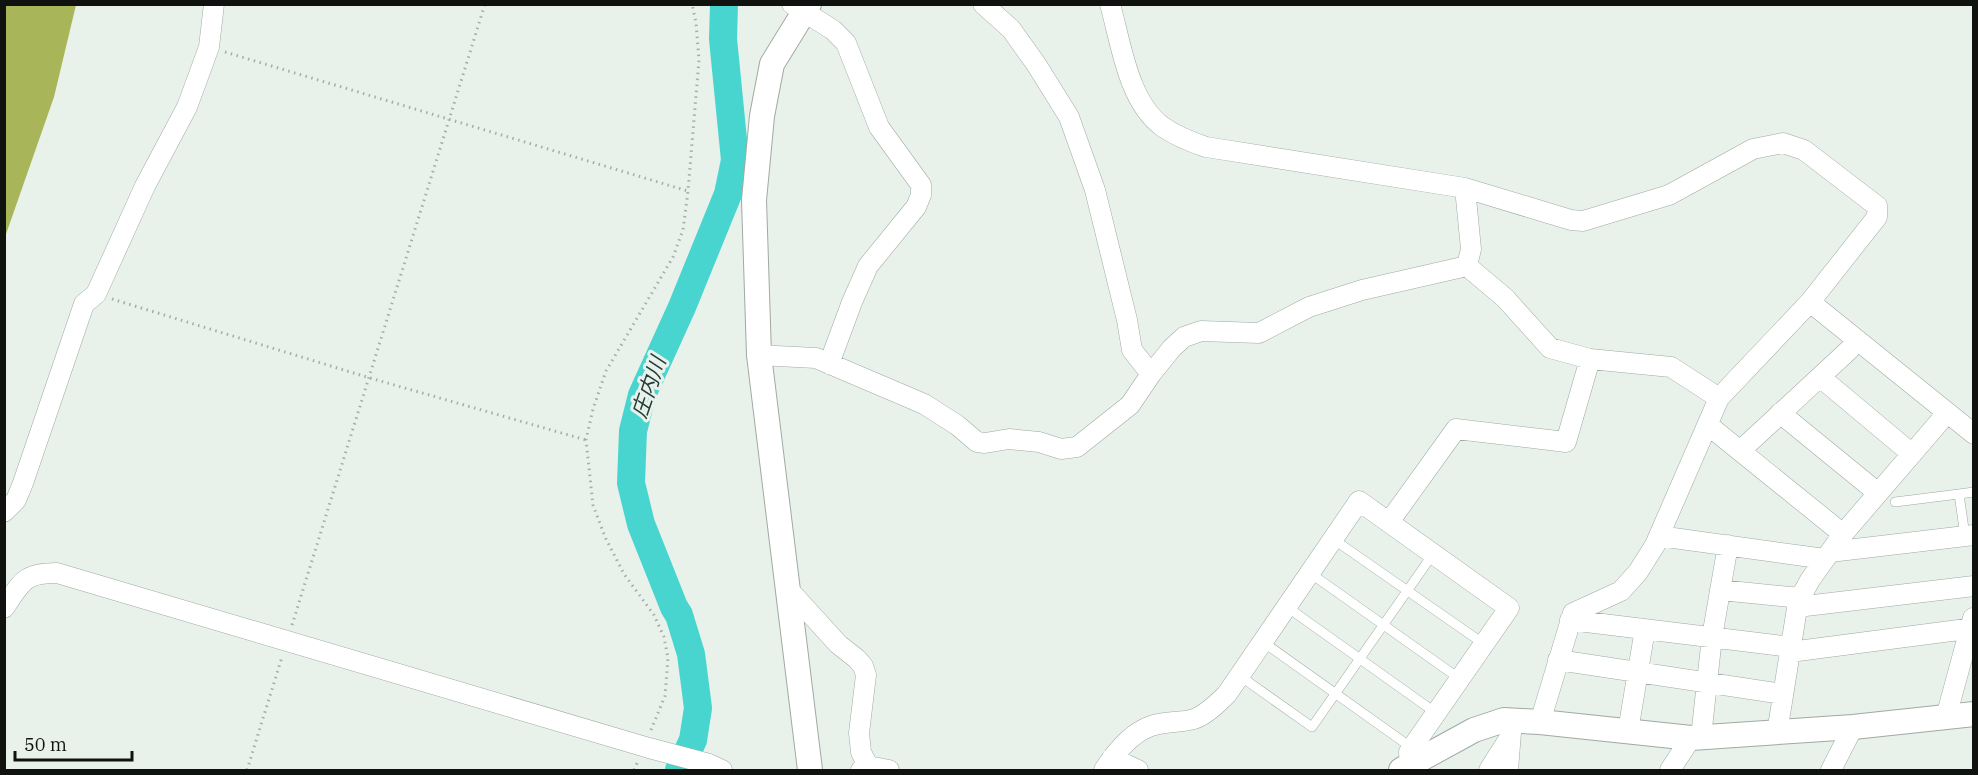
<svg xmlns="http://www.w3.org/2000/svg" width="1978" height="775" font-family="'IBM Plex Serif','Noto Sans JP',serif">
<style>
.forest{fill:#a8b559}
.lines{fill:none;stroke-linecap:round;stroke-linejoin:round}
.river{stroke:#49d5cf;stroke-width:28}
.service-casing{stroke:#a0a9a2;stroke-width:10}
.minor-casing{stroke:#a0a9a2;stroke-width:21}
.tertiary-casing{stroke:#a0a9a2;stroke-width:26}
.path{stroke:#a5ada7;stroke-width:3;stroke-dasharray:1.5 4.5;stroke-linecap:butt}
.service{stroke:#fff;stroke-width:9}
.minor{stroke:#fff;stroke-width:20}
.tertiary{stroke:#fff;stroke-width:24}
.labels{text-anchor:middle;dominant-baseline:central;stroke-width:6;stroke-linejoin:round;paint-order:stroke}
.water-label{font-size:21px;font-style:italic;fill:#243c3a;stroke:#e8f2ea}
</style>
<rect width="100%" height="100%" fill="#e8f2ea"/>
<path class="forest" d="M5,4L76,5L54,97L5,237Z"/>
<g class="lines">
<path class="river" d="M679,770L693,740L698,708L691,654L679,615L674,607L641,524L631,483L633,431L642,395L682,307L728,194L735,160L723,39L724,4"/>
<g class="service-casing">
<path id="service" d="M1959,494L1974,492
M1895,502L1959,494L1965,536
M1333,539L1484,644
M1310,573L1460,679
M1287,607L1436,713
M1263,642L1412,748
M1240,676L1312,727L1433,554"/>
</g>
<g class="minor-casing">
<path id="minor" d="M792,4L833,30L846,43L879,127L921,185V195L916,207L868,266L852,302L829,364
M983,4L1011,29L1036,64L1069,117L1095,190L1127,320L1132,350L1151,374
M1110,4C1121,43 1128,102 1163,127C1176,136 1191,142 1206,147L1465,188L1571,220L1583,221L1669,195L1753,149L1783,143L1804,150L1877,206V217L1810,302L1719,398L1655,545L1638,572L1621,591L1573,613L1540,722
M1465,188L1471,249L1467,266
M1467,266L1505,298L1550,348L1590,359L1671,367L1719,398
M1810,302L1974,434
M759,355L816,358L924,404L957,425L977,442L985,443L1009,439L1039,442L1061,449L1077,447L1130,405L1151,374L1172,348L1184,337L1201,331L1259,333L1309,307L1362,290L1467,266
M1820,377L1912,454
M1780,413L1878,493
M1708,425L1843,534
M1740,451L1850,349
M4,512L16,500L23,483L84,304L96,294L145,186L187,107L209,47L214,4
M1389,522L1456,429L1566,442L1590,359
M1659,536L1825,559
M1830,552L1974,535
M788,589L838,644L857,659L863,666L866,675L859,733L861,752L868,766
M1720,590L1800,598
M1797,607L1974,586
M4,608C22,582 23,573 57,573L649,748L709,764L722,770
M1570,620L1791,647
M1790,652L1974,628
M1558,660L1783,694
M1946,717L1973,618
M1628,731L1645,629
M1777,733L1798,602L1810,580L1843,534L1947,413
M1701,737L1712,637L1728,545
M1112,758L1138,770
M861,770L868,766L889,770
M1104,770C1115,753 1131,733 1151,726C1165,721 1180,723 1194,719C1206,715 1218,703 1227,694L1359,501L1509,608L1409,752L1410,765
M1489,770L1508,740
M1508,770L1512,720
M1670,770L1691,738
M1831,770L1853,727"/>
</g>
<g class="tertiary-casing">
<path id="tertiary" d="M809,4L772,64L762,116L754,200L759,355L810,770
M1401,770L1474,730L1504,720L1540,722L1691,738L1853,727L1974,714"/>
</g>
<path class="path" d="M225,52L688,191
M112,299L370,378L586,440
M292,625L485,4
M651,730L665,696L668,658L664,637L654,615L624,574L605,537L593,505L586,440L593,409L606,371L673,257L683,230L688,191L699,60L696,23L692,4
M247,770L282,657
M634,770L638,761"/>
<use href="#service" class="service"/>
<use href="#minor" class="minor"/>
<use href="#tertiary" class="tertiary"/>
</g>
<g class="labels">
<g class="water-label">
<text transform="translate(648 387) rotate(-71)">庄内川</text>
</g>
</g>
<rect width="1978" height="775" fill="none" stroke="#0f120f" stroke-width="12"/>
<path d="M15 751v9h117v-9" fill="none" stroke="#0f120f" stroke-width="3"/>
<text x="24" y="751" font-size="18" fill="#0f120f" stroke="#e8f2ea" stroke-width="4.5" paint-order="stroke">50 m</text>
</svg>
